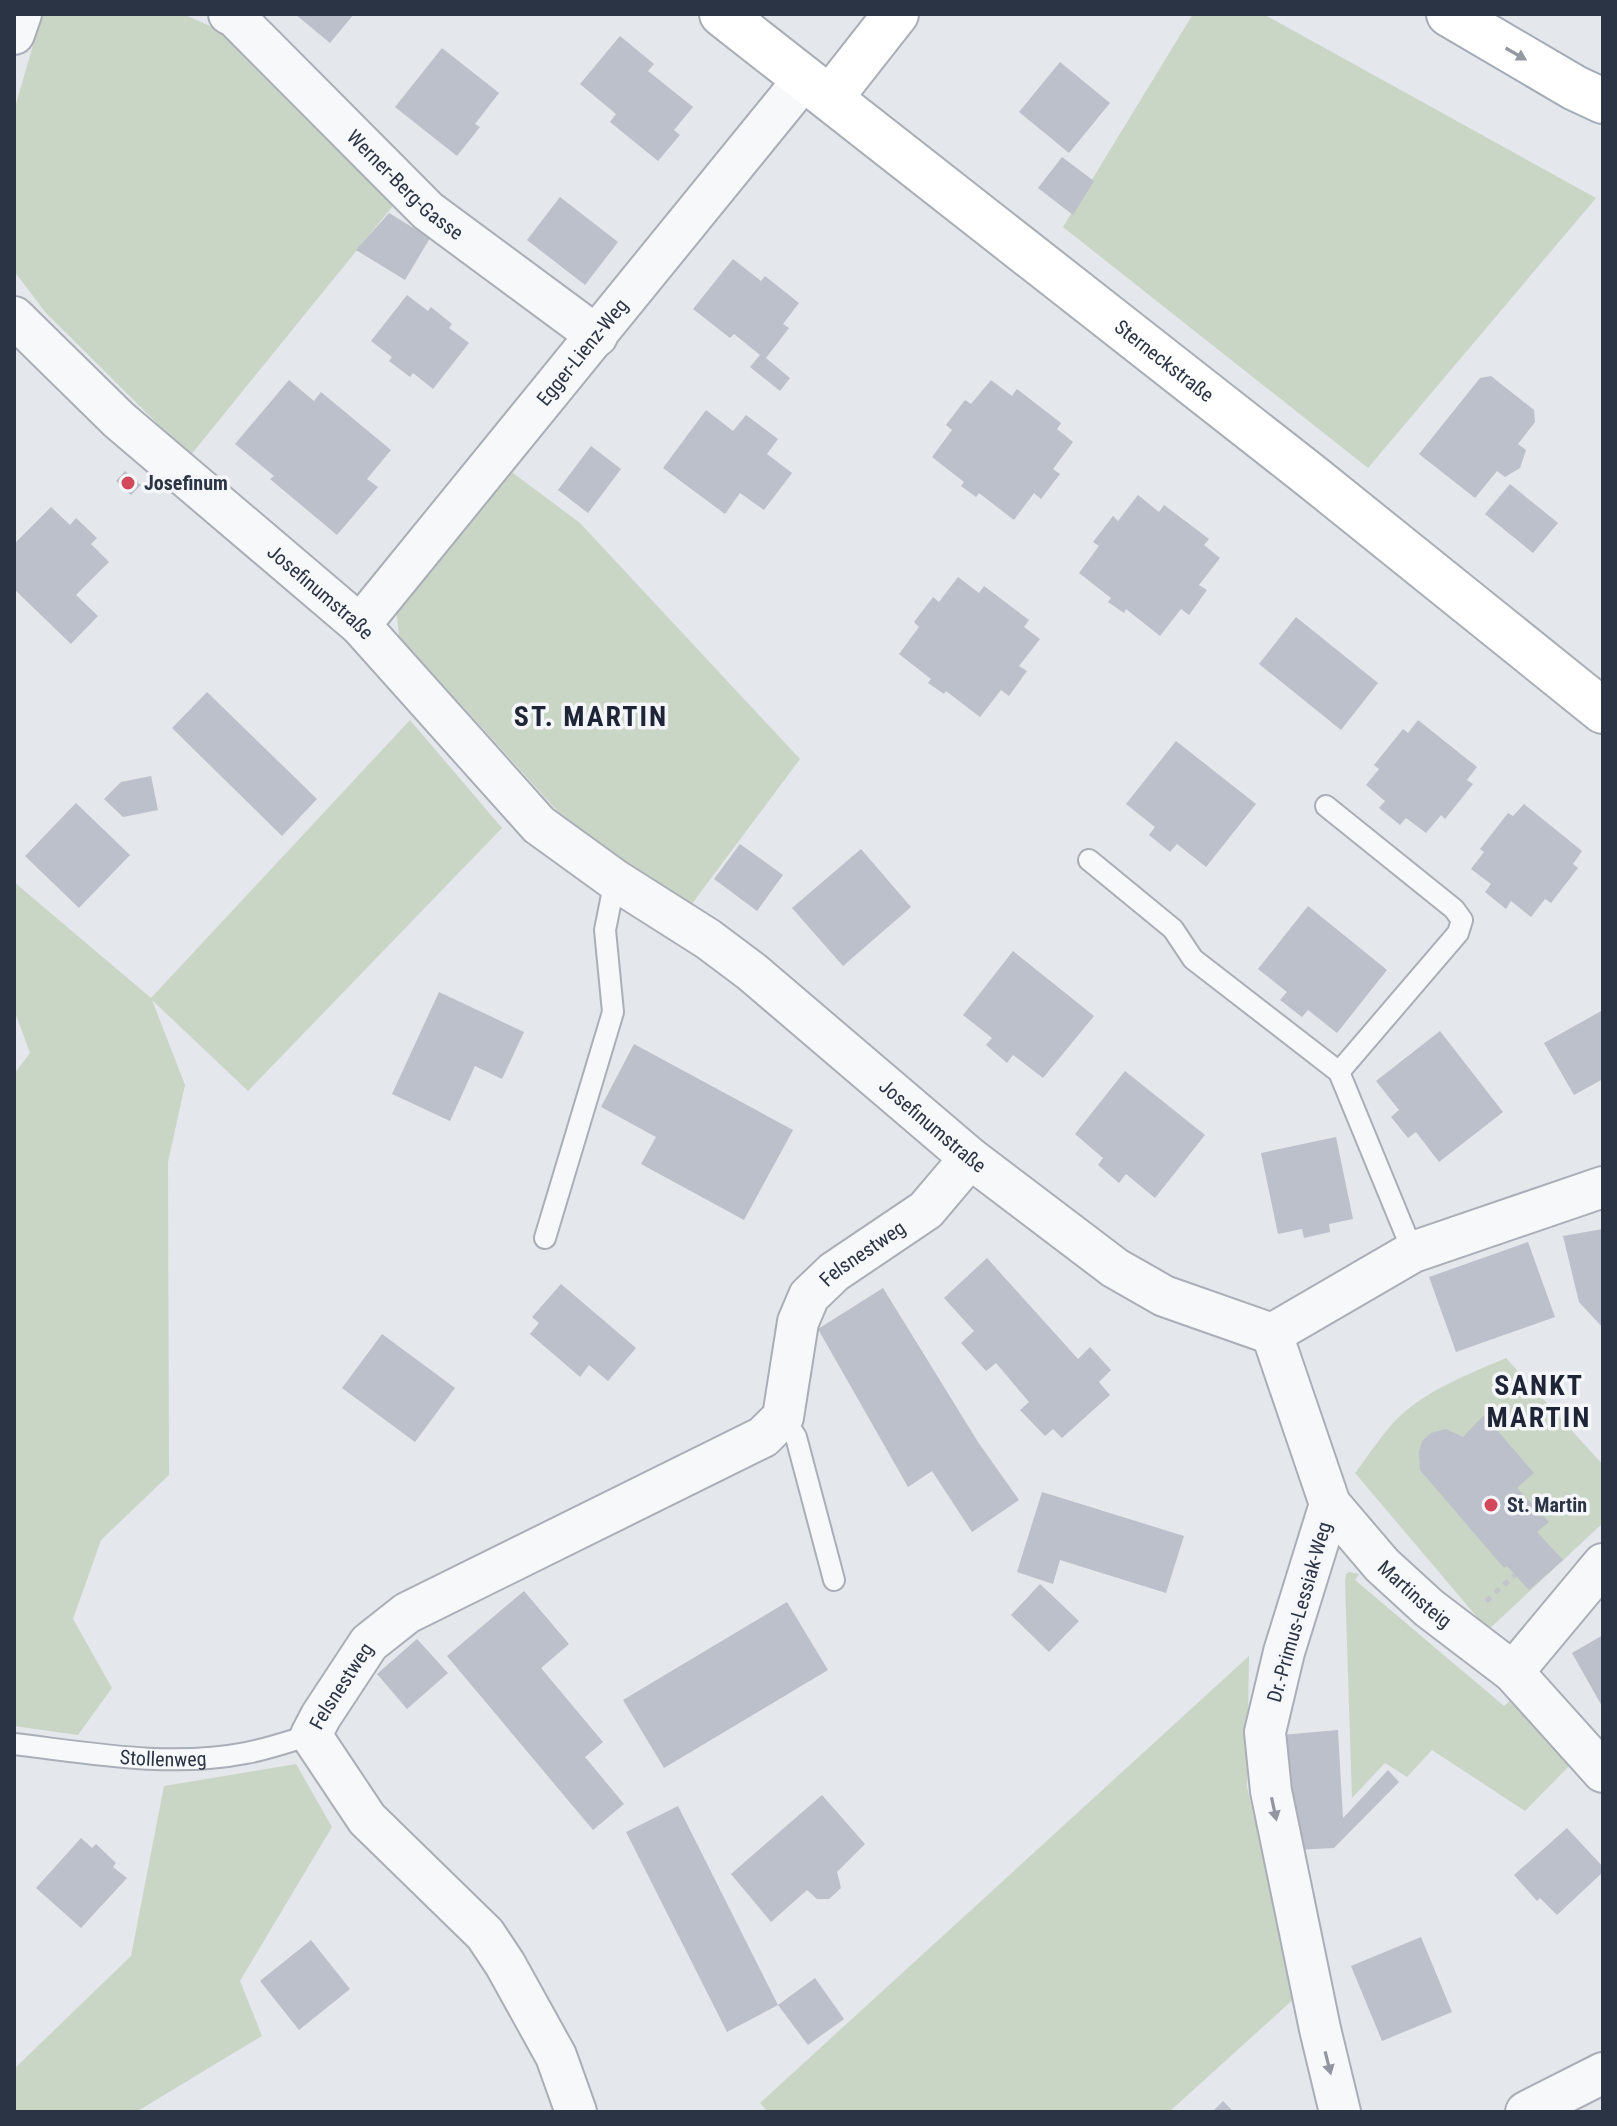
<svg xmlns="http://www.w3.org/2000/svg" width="1617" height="2126" font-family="'Roboto Condensed',sans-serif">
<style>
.green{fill:#c9d6c5}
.building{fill:#bbc0ca}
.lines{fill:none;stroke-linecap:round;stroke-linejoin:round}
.lane-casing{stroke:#a9aeb7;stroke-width:24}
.street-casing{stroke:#a9aeb7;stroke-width:44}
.secondary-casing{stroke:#a9aeb7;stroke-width:48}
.primary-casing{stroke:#a3abb8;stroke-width:48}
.path{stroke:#c2c5cb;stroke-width:5;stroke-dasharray:6 6;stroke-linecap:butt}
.lane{stroke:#f7f8fa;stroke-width:20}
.street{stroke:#f7f8fa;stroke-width:40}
.secondary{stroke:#fff;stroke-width:44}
.primary{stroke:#fff;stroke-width:44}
.oneway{fill:#959aa2}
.oneway2{fill:#9196a0}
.poi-dot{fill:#d1495b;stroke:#f4f6f9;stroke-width:3}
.labels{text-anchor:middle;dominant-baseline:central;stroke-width:7;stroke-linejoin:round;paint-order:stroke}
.street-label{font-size:20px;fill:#2b3445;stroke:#f4f6f9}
.poi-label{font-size:20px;font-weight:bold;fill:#2b3445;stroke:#f4f6f9;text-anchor:start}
.district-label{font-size:28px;font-weight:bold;letter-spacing:2px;fill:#1d2536;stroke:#f4f6f9}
</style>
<rect width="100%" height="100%" fill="#e4e7ec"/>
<path class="green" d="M42,14H183L219,30L396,202L190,456L46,313L14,271V111Z
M1193,14H1263L1596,198L1368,468L1063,227Z
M509,470L580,523L800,759L691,905L569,824L399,636L396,607Z
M410,720L502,828L248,1091L152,1000L185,1085L168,1162L169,1475L101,1540L73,1619L112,1688L78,1735L14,1726V1074L30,1053L14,1010V882L151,998Z
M1506,1358L1603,1465V1523L1488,1630L1355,1473C1367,1457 1379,1439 1393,1423C1423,1391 1467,1375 1506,1358Z
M1349,1572L1359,1574L1355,1580L1504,1706L1511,1700L1573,1762L1525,1811L1432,1750L1407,1777L1385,1763L1352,1798L1345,1581L1346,1574Z
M1249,1656L1247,1787L1297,1996L1169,2112H768L760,2103Z
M296,1764L332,1827L240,1981L262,2036L136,2112H14V2069L131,1956L164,1786Z"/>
<path class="building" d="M295,14H354L330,43Z
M620,36L654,64L648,71L693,107L674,130L680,135L658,161L610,122L616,114L580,84Z
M442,48L499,93L475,124L480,127L457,156L395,107Z
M1060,62L1110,103L1069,153L1019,112Z
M1062,157L1094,181L1073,215L1038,188Z
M560,197L618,242L585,285L527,240Z
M389,213L430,238L405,280L356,250Z
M733,259L761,281L765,276L799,303L783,324L789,328L766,358L790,378L780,391L750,367L760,355L734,334L730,338L693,309Z
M407,295L428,311L431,307L452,324L449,328L469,343L433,389L413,373L410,377L389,361L392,357L371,341Z
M1491,376L1534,410L1535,422L1518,444L1526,450L1520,468L1505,477L1497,471L1475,498L1419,454L1480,378Z
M289,380L314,401L321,392L391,450L367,479L378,487L337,535L270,479L274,476L235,444Z
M991,380L1012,396L1017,389L1061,423L1057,429L1073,442L1053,469L1060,474L1041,499L1034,493L1014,520L979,493L976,497L961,486L964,482L932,457L952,430L946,425L965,400L971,404Z
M706,410L733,431L746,415L778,439L767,454L792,473L764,510L740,493L725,514L663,468Z
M591,446L621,469L588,513L558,490Z
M125,471L141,485L131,495L116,481Z
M1510,484L1558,523L1533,553L1485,514Z
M1138,495L1159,512L1164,505L1209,539L1204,545L1220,558L1199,585L1207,590L1189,615L1181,609L1160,636L1126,609L1124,613L1108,602L1111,598L1079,573L1099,546L1093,542L1113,516L1118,521Z
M51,507L70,525L76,518L97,538L91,544L109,562L76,595L98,616L71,644L14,589V544Z
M958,577L979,593L984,586L1029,620L1024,627L1040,639L1019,666L1027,671L1009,696L1001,690L980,717L946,691L944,694L928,683L931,679L899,654L919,627L914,622L933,597L939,602Z
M1296,617L1378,683L1341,730L1259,664Z
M207,692L317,799L282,836L172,728Z
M1418,720L1477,767L1467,780L1473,784L1445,819L1441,815L1426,833L1406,818L1400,825L1379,808L1385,801L1366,785L1379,769L1374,765L1403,729L1408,733Z
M1176,741L1256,804L1206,867L1177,844L1170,852L1149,835L1155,827L1126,804Z
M151,776L158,810L123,817L104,799L121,782Z
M76,803L130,855L79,908L25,856Z
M1524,804L1582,851L1573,864L1578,868L1551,903L1545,899L1531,917L1511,901L1506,909L1485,892L1491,884L1471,869L1484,852L1480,849L1508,813L1513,816Z
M740,844L783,875L757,911L714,879Z
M861,849L911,907L843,966L792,908Z
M1308,906L1387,970L1337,1033L1308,1010L1302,1017L1280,1000L1287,992L1258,969Z
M1013,951L1094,1016L1043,1078L1013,1055L1007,1063L986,1045L992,1038L963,1015Z
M439,992L524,1032L502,1079L475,1066L450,1121L392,1094Z
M1603,1010V1079L1574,1095L1544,1043Z
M1440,1031L1503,1112L1439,1162L1416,1132L1408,1138L1391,1117L1399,1110L1376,1081Z
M634,1044L793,1130L744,1220L641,1164L656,1137L601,1107Z
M1125,1071L1205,1135L1155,1198L1126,1174L1119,1183L1098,1165L1103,1158L1075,1134Z
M1336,1137L1353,1219L1329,1224L1330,1232L1304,1238L1302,1229L1278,1234L1261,1153Z
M1603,1229V1328L1579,1302L1563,1236Z
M1528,1242L1555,1317L1456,1352L1429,1277Z
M987,1258L1078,1359L1090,1347L1111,1370L1099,1382L1110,1395L1062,1438L1053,1429L1045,1436L1020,1410L1029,1402L996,1363L986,1371L961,1343L974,1331L944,1298Z
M561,1284L636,1348L608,1381L589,1365L580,1377L530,1334L539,1323L532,1317Z
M883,1288L978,1442L1019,1500L972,1532L932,1471L908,1487L818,1329Z
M382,1334L455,1388L415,1442L342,1388Z
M1484,1415L1534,1473L1517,1488L1549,1522L1537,1532L1563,1560L1529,1590L1507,1566L1504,1568L1420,1470L1419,1452L1422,1441L1431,1433L1446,1429L1463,1437Z
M1042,1492L1184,1536L1166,1593L1060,1560L1053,1584L1017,1572Z
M1040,1584L1079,1621L1049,1652L1011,1615Z
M524,1591L569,1644L541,1668L603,1742L585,1757L624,1804L593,1830L447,1656Z
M787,1602L828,1670L664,1768L623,1700Z
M1603,1635V1708L1572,1653Z
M417,1639L448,1673L407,1709L377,1674Z
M1338,1730L1343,1818L1388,1770L1399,1782L1334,1848L1293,1850L1281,1735Z
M822,1795L865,1844L837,1872L841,1888L829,1899H817L807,1890L771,1922L731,1874Z
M678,1806L778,2005L815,1978L844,2019L808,2045L778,2005L727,2032L626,1832Z
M1567,1828L1603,1867V1872L1557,1915L1540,1898L1537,1901L1514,1875Z
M81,1838L92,1848L96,1844L116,1863L113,1867L127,1878L81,1928L36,1888Z
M1421,1937L1452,2012L1382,2041L1351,1966Z
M311,1940L350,1989L299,2030L260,1981Z
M1223,2101L1234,2112H1212Z"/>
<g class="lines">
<g class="lane-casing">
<g id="lane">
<path d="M1326,806L1454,909L1462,920L1458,933L1339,1072"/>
<path d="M1089,860L1173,929L1193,959L1339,1072L1413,1252"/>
<path d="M545,1238L613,1012L605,930L615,880"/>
<path d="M783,1417L796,1437L834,1580"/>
<path id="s1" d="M14,1744C90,1753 170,1768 246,1753C268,1749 290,1741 311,1735"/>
</g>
</g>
<g class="street-casing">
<g id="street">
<path id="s2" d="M229,14L234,16L428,211L597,336"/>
<path d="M14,34L21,14"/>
<path id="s3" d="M14,317L119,420L360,625L539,825L615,880L708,939L752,972L970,1158L1115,1268L1164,1296L1272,1334"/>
<path id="s4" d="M360,625L805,78"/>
<path d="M1272,1334L1330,1504L1284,1652L1265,1732L1271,1791L1320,2029L1340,2112"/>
<path d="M1272,1334L1413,1252L1603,1187"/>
<path id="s5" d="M1330,1504L1382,1565L1429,1608L1513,1672L1603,1772"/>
<path d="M1513,1672L1603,1564"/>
<path id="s6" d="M576,2112L556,2056L505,1964L485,1934L367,1819L311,1735L321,1716L369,1643L407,1613L763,1437L783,1417L798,1322L809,1296L834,1272L926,1210L970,1158"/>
<path d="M1526,2112L1603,2073"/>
</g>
</g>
<g class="secondary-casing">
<g id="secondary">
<path id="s7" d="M722,14L1311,476L1603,711"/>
<path d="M830,98L896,14"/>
</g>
</g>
<g class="primary-casing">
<path id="primary" d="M1449,14L1575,88L1603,101"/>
</g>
<path class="path" d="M1486,1601L1515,1575"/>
<use href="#lane" class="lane"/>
<use href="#street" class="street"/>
<use href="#secondary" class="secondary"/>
<use href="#primary" class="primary"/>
</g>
<defs><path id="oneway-solid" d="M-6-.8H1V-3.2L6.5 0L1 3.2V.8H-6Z" transform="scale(2)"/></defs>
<use class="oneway" href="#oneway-solid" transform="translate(1516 54) rotate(30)"/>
<g class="oneway2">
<use href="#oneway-solid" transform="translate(1274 1809) rotate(78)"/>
<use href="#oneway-solid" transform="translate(1328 2063) rotate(76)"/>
</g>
<g class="poi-dot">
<circle cx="128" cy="483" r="8"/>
<circle cx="1491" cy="1505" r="8"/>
</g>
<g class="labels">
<g class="street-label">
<text stroke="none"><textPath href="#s2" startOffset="246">Werner-Berg-Gasse</textPath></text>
<text stroke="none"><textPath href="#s4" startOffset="352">Egger-Lienz-Weg</textPath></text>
<text stroke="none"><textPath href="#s7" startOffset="562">Sterneckstraße</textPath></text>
<text stroke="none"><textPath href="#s3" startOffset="412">Josefinumstraße</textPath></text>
<text stroke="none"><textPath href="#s3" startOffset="1228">Josefinumstraße</textPath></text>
<text stroke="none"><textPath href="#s6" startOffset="1242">Felsnestweg</textPath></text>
<text stroke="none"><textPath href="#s5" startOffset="124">Martinsteig</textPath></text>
<text transform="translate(1299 1612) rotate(-74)">Dr.-Primus-Lessiak-Weg</text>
<text stroke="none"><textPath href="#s6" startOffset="524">Felsnestweg</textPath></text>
<text stroke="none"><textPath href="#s1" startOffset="150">Stollenweg</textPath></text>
</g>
<g class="poi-label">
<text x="144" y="483">Josefinum</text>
<text x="1507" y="1505">St. Martin</text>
</g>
<g class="district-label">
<text x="591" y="716">ST. MARTIN</text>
<text x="1539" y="1385">SANKT<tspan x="1539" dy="32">MARTIN</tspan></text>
</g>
</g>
<rect width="1617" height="2126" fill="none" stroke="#2b3445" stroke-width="32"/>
</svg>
